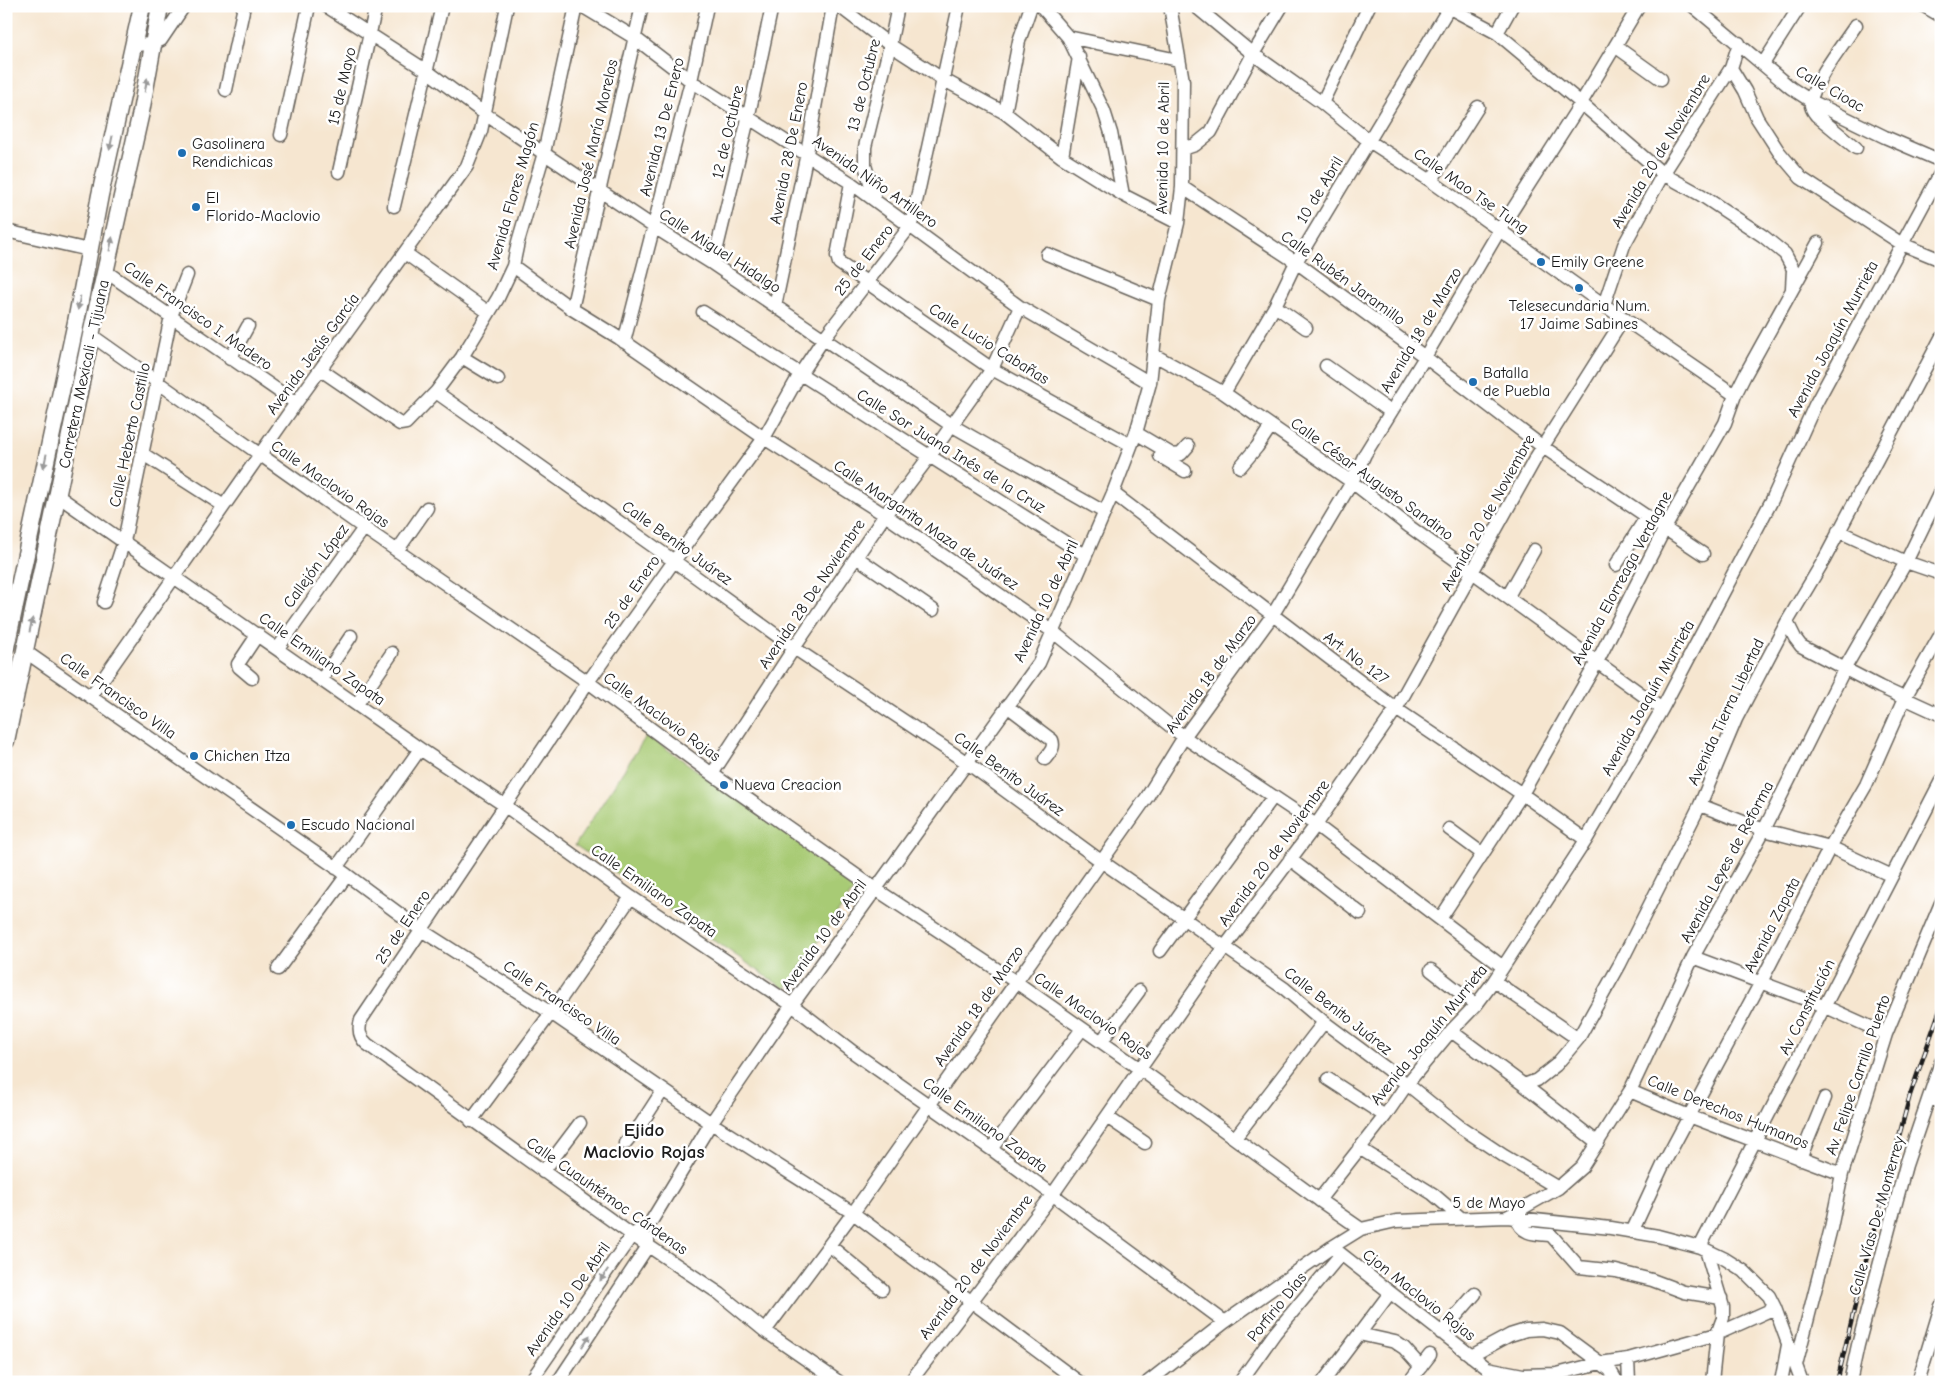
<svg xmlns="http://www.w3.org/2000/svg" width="1947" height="1388" font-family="'Comic Neue',sans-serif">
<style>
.green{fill:#a8cb75;stroke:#627448}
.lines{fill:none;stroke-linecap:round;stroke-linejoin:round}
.minor-casing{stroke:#68635b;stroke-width:15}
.major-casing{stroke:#68635b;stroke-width:19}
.minor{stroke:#fff;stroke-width:12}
.major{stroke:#fff;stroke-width:16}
.rail-casing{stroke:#1c1c1c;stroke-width:4.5}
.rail{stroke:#fff;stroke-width:2.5;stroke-dasharray:8;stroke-linecap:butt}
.oneway{fill:#999}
.poi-dot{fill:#1f6fb2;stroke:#fff;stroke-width:2}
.labels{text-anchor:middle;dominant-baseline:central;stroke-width:5;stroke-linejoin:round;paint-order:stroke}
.street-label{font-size:16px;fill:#1c1c1c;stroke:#fff}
.poi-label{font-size:16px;fill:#1c1c1c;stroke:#fff;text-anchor:start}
.quarter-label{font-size:19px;font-weight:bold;fill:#1c1c1c;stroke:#fff}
</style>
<rect width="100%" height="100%" fill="#fff"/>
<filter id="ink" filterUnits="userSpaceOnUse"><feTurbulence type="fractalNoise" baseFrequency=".02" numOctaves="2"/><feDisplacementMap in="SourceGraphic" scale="10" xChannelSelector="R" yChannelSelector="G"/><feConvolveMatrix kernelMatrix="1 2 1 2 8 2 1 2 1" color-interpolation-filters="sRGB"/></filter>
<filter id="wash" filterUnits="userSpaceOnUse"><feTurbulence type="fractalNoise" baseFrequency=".0096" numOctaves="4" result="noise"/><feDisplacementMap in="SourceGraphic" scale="20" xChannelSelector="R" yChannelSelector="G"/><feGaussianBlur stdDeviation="1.12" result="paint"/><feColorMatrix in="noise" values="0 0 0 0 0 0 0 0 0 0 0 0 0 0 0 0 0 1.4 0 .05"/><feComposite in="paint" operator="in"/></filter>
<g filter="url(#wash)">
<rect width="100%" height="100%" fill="#f6e6d0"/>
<path class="green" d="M647,735L858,884L785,989L575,845Z"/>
</g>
<g filter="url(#ink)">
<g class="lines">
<g class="minor-casing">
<path id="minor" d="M326,6L427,71L485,114L654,227L713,264L951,425L1104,512
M582,6L635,38L691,81L851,183L1020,307L1150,383
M839,6L890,45L944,80L1005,113L1062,157L1123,195L1178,223
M1041,6L1068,37L1104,111L1111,133L1123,195
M1195,6L1253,54L1322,103L1369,141L1431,181L1604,305L1735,395
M1446,6L1497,33L1581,103L1663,174L1701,195L1763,236L1785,254L1793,269L1792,288
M1693,6L1791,88L1811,101L1885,137L1941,161
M1924,6L1941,16
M1497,33L1512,6
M1068,37L1178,60
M133,45L153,44L161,40L184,6
M1615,46L1661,79
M1763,64L1800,6
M1731,68L1745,91L1757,118L1779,152L1801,178L1902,244L1941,260
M226,90L244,6
M1322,103L1369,6
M1005,113L1019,41L1031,6
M281,135L309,6
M1856,148L1816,115C1813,111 1810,107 1811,101C1814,81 1844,43 1856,25
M1183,149L1195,145L1211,132L1253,54L1282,6
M1062,157L1079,57
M339,172L376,6
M1431,181L1478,107
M851,183L837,256L839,263L992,369L1131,445
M1182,187L1296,262L1425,357L1543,447L1703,554
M875,200L865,165V147L890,45L898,6
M394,206L442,6
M6,231L89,250
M405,253L488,312
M1047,254L1159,300
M713,264L748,119L772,6
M513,266L572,309L619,338L764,438L885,515L1052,631L1184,737L1316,825L1503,967
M105,271L296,403
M1604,305L1624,245L1663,174L1731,68L1739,43
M775,306L807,153L833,6
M1275,306L1306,328
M572,309L642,6
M703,312L1085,555
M91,335L364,528L588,682L712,774L877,890L1016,982L1140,1069L1319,1200L1361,1229
M624,342L691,81L707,6
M1154,355L1224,393L1352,482L1410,527L1662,709
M462,357L498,379
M230,359L248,326
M1326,366L1391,412
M321,370L400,424L406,423L436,392L462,357L498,298L513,266L518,242L544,153L576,6
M436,392L674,561L794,648L966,762L1101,861L1285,989L1324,1022L1407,1084L1459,1126L1504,1156L1558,1188
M1224,393L1275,306L1296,262L1450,6
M1136,433L1173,455L1181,454L1188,446
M143,454L224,506
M1160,456L1185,471
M1240,467L1257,447L1271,426
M1113,493L1396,709L1522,794L1586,840
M58,496L420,749L504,805L631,897L792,1005L853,1052L991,1149L1225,1322
M1838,531L1906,562L1941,574
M397,551L427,508
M856,557L933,610
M1616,565L1647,516
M1508,596L1534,550
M104,602L124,541L171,316L187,275
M1787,622L1795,638L1801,646L1880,687L1941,715
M278,648L364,528
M26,652L347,875L421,930L551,1013L711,1123L853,1213L1079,1382
M252,678L239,667L238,664L258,634
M322,679L351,636
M91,696L296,403L467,166L481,131L507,6
M357,704L392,653
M1007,706L1052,740C1055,748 1050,752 1045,759
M712,774L794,648L885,515L929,457L992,369L1020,307
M1700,805L1764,830L1830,847L1892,876
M1449,829L1483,854
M1290,859L1360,913
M336,868L420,749
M1440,919L1522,794L1597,662L1665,528L1725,423L1735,395L1745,375L1818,243
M1160,951L1273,797
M1693,957L1826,1007L1886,1034
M278,969L347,875
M1431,970L1476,1005
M1494,981L1578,1039
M1451,1031L1524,1085L1598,1143
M1101,1042L1139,991
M1328,1079L1385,1116
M1524,1085L1537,1080L1556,1065L1578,1039L1620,964L1700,805L1736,719L1787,622L1824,560L1941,338
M1630,1091L1689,1116L1842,1174
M1929,1098L1941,1102
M1107,1117L1145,1143
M471,1121L551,1013L631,897
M1235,1138L1324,1022
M625,1143L641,1124L663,1090
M1359,1148L1433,1194L1462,1219
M991,1149L1082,1029
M1800,1159L1825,1098
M543,1172L580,1123
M1319,1200L1385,1116L1407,1084L1451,1031L1476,1005L1494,981L1586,840L1662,709L1772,500L1815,405L1941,172
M1507,1217L1558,1188L1582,1167L1630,1091L1693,957L1764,830L1845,668L1906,562L1941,490
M1517,1218C1520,1235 1537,1234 1551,1235L1579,1267L1616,1271L1652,1280L1684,1292L1721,1298
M1632,1232L1663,1165L1761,982L1830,847L1866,785L1904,699L1941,634
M829,1245L882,1289
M1332,1247L1487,1368L1495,1382
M1700,1247L1941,781
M1706,1250L1723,1307V1318L1717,1334L1712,1382
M765,1331L853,1213L1147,797L1184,737L1272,616L1352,482L1365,454L1425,357L1499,231L1581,103L1639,6
M1441,1333L1475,1294
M1359,1334L1395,1342L1404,1348L1421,1367
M1471,1356L1510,1335L1526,1330L1542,1329L1560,1333L1610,1370L1617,1382
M1628,1359L1629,1382
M1796,1365L1831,1228L1842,1174L1886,1034L1941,903
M1487,1368L1523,1375L1557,1374L1600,1363L1628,1359L1717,1334L1775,1308
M530,1382L632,1235L649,1225L711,1123L792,1005L1039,663L1113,493L1136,433L1150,383L1159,300L1178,223L1182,187L1183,81L1170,6
M558,1382L648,1246V1239
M839,1382L765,1331L720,1294L632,1235L367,1044C359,1037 358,1030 361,1020L588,682L674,561L764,438L800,374L824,338L911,225L959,6
M910,1382L1053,1194L1224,948L1316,825L1396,709L1535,459L1624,318
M1148,1382L1225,1322L1332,1247L1361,1229L1396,1221L1507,1217L1611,1228L1658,1236L1700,1247L1725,1259L1744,1271L1769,1296L1775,1308L1802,1382
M1240,1382L1275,1333L1341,1254
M1323,1382L1390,1293
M1409,1382L1430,1355
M1781,1382L1788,1345
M1850,1382L1858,1345L1906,1165L1941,1062
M1918,1382L1941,1306"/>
</g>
<g class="major-casing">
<path id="major" d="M6,647L76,322L100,195L142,6
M6,741L91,335L141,112L160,6"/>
</g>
<use href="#minor" class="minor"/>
<use href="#major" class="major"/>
<g class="rail-casing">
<path id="rail" d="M1837,1382L1863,1272L1910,1095L1941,1007"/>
</g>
<use href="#rail" class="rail"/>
</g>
<defs><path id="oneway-solid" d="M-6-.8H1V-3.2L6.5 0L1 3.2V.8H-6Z" transform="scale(1.25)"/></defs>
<g class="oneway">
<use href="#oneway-solid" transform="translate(146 85) rotate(-80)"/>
<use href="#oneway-solid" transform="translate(111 143) rotate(102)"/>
<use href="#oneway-solid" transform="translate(111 244) rotate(-78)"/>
<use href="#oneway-solid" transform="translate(79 303) rotate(100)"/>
<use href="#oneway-solid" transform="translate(45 461) rotate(102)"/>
<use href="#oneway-solid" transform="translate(31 625) rotate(-78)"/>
<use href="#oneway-solid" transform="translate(604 1275) rotate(124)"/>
<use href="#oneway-solid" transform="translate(586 1341) rotate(-56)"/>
</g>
</g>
<g class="poi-dot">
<circle cx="182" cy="153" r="5"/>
<circle cx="196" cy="207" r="5"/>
<circle cx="1541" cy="262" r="5"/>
<circle cx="1579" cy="288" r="5"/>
<circle cx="1473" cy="382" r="5"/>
<circle cx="194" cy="756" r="5"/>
<circle cx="724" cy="785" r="5"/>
<circle cx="291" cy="825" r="5"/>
</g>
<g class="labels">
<g class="street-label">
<text transform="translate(864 85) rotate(-76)">13 de Octubre</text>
<text transform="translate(342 86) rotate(-77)">15 de Mayo</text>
<text transform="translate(1830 89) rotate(30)">Calle Cioac</text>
<text transform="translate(662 127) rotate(-76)">Avenida 13 De Enero</text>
<text transform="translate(728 132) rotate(-77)">12 de Octubre</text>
<text transform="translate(1163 148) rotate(-89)">Avenida 10 de Abril</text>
<text transform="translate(1661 151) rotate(-59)">Avenida 20 de Noviembre</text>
<text transform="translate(789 153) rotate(-79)">Avenida 28 De Enero</text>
<text transform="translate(591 154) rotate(-77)">Avenida José María Morelos</text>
<text transform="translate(875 182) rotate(35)">Avenida Niño Artillero</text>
<text transform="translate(1320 190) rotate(-59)">10 de Abril</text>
<text transform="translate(1471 191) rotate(35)">Calle Mao Tse Tung</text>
<text transform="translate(513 196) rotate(-74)">Avenida Flores Magón</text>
<text transform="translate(720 251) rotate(33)">Calle Miguel Hidalgo</text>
<text transform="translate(864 260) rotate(-52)">25 de Enero</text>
<text transform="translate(1343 278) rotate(36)">Calle Rubén Jaramillo</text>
<text transform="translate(198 316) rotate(35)">Calle Francisco I. Madero</text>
<text transform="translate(1421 330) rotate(-59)">Avenida 18 de Marzo</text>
<text transform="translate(1833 339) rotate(-62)">Avenida Joaquín Murrieta</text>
<text transform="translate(989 344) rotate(32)">Calle Lucio Cabañas</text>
<text transform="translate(313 354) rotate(-54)">Avenida Jesús García</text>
<text transform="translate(84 374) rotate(-78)">Carretera Mexicali - Tijuana</text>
<text transform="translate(130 435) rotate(-78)">Calle Heberto Castillo</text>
<text transform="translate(951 451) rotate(32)">Calle Sor Juana Inés de la Cruz</text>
<text transform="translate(1372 479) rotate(36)">Calle César Augusto Sandino</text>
<text transform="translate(330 484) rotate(35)">Calle Maclovio Rojas</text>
<text transform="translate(1488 513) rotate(-61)">Avenida 20 de Noviembre</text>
<text transform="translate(926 525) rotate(34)">Calle Margarita Maza de Juárez</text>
<text transform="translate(677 543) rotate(36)">Calle Benito Juárez</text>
<text transform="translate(316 566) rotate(-54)">Callejón López</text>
<text transform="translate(1622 578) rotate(-62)">Avenida Elorreaga Verdagne</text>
<text transform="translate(632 592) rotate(-55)">25 de Enero</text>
<text transform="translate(812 594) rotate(-56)">Avenida 28 De Noviembre</text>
<text transform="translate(1046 601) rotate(-65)">Avenida 10 de Abril</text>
<text transform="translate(1356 658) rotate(37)">Art. No. 127</text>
<text transform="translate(322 659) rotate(35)">Calle Emiliano Zapata</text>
<text transform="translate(1211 674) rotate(-54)">Avenida 18 de Marzo</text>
<text transform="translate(118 696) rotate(35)">Calle Francisco Villa</text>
<text transform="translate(1648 698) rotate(-61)">Avenida Joaquín Murrieta</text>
<text transform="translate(1726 712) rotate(-65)">Avenida Tierra Libertad</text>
<text transform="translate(662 717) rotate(36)">Calle Maclovio Rojas</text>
<text transform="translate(1009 774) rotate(36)">Calle Benito Juárez</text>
<text transform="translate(1274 853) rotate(-54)">Avenida 20 de Noviembre</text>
<text transform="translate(1727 862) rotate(-62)">Avenida Leyes de Reforma</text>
<text transform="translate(654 891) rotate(35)">Calle Emiliano Zapata</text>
<text transform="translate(1772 925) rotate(-63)">Avenida Zapata</text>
<text transform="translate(403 927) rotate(-56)">25 de Enero</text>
<text transform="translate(824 935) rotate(-54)">Avenida 10 de Abril</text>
<text transform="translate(562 1003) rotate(34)">Calle Francisco Villa</text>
<text transform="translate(979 1006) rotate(-55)">Avenida 18 de Marzo</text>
<text transform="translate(1807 1007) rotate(-63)">Av Constitución</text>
<text transform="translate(1338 1011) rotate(38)">Calle Benito Juárez</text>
<text transform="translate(1093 1016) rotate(35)">Calle Maclovio Rojas</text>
<text transform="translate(1429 1035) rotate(-51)">Avenida Joaquín Murrieta</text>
<text transform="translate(1858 1075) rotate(-71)">Av. Felipe Carrillo Puerto</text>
<text transform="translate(1728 1112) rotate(22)">Calle Derechos Humanos</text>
<text transform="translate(985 1125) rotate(36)">Calle Emiliano Zapata</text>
<text transform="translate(607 1196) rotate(35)">Calle Cuauhtémoc Cárdenas</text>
<text x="1489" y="1203">5 de Mayo</text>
<text transform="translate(1877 1216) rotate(-74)">Calle Vías De Monterrey</text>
<text transform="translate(976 1267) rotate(-53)">Avenida 20 de Noviembre</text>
<text transform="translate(1419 1295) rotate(38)">Cjon Maclovio Rojas</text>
<text transform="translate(568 1299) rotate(-55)">Avenida 10 De Abril</text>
<text transform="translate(1277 1307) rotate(-51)">Porfirio Días</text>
</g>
<g class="poi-label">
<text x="192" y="144">Gasolinera<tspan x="192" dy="18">Rendichicas</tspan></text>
<text x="206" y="198">El<tspan x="206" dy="18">Florido-Maclovio</tspan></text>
<text x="1551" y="262">Emily Greene</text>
<text x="1579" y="306" text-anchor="middle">Telesecundaria Num.<tspan x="1579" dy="18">17 Jaime Sabines</tspan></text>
<text x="1483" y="373">Batalla<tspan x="1483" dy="18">de Puebla</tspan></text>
<text x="204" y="756">Chichen Itza</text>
<text x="734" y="785">Nueva Creacion</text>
<text x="301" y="825">Escudo Nacional</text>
</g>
<g class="quarter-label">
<text x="644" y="1130">Ejido<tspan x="644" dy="22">Maclovio Rojas</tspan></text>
</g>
</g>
<rect width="1947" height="1388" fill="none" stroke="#fff" stroke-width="25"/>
</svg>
